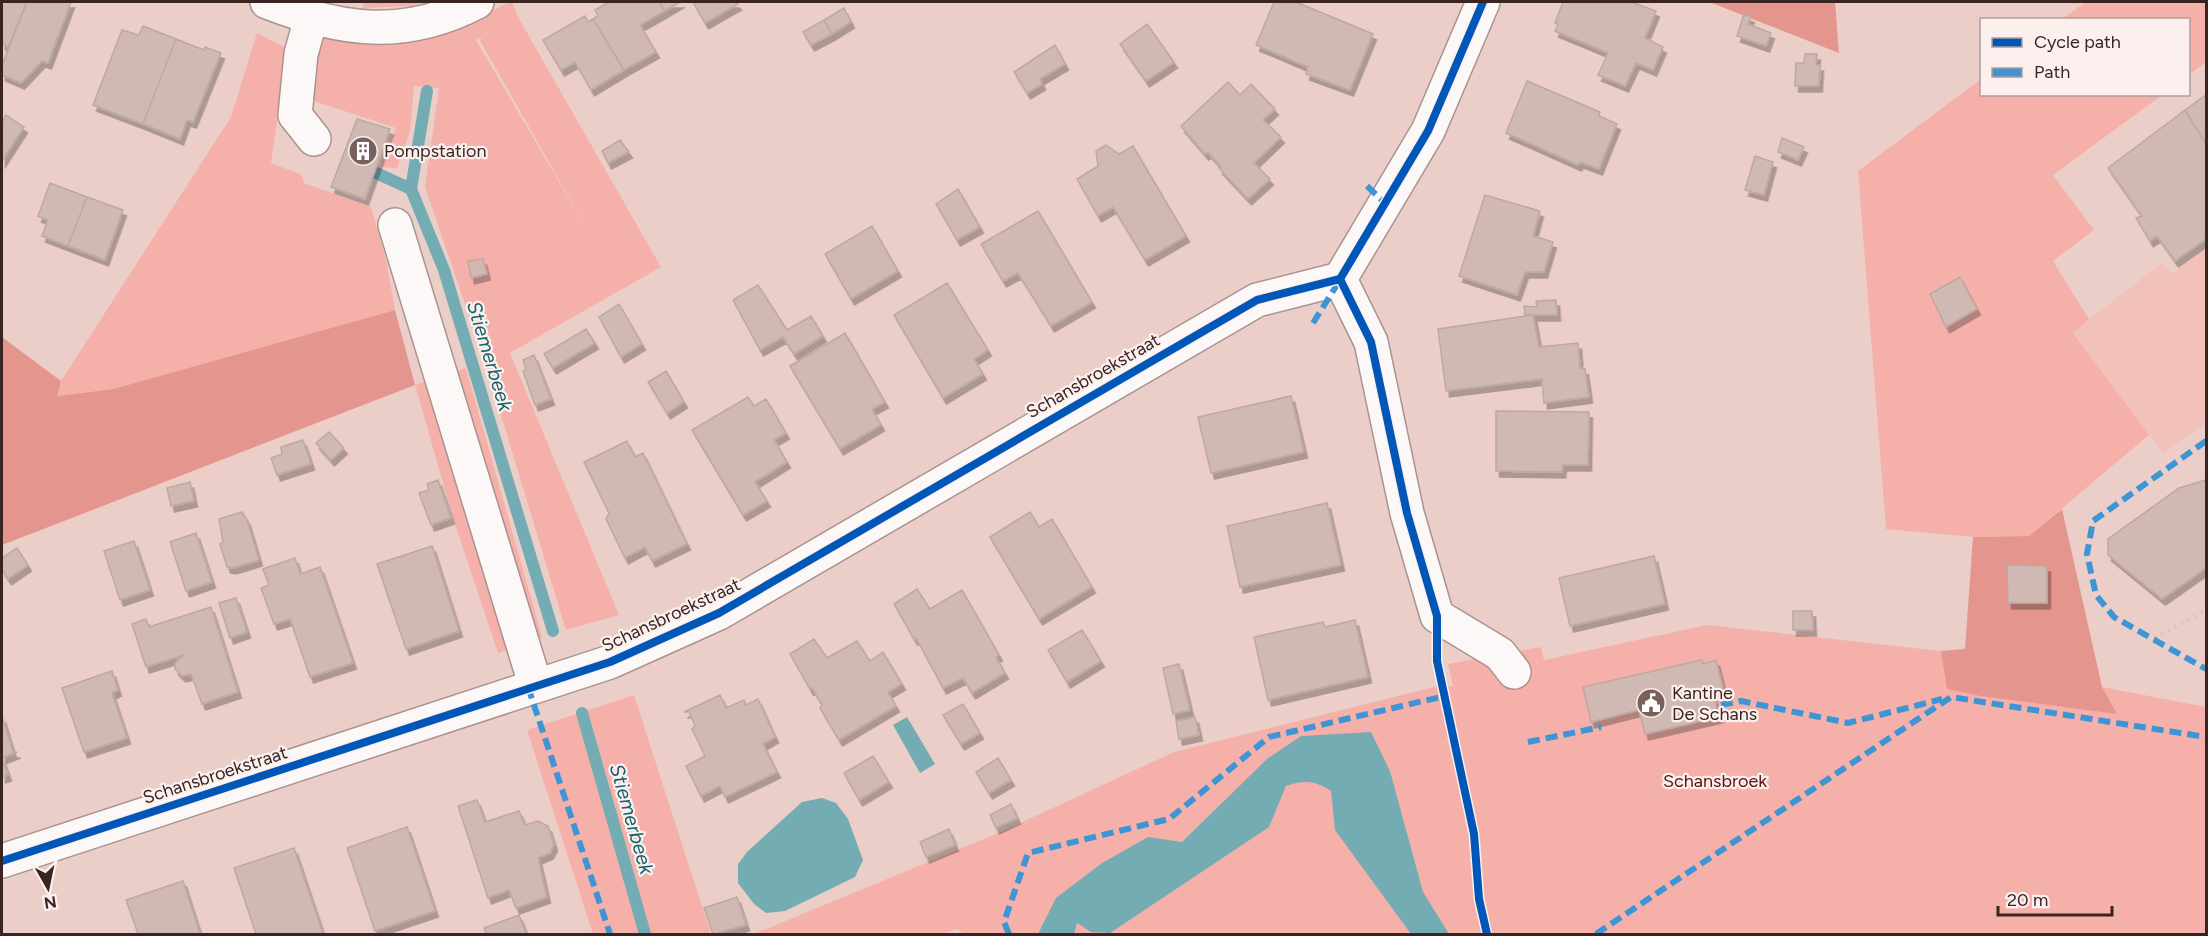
<svg xmlns="http://www.w3.org/2000/svg" width="2208" height="936" font-family="Figtree,sans-serif">
<style>
.built{fill:#f2c1ba}
.green{fill:#f5b1a9;fill-rule:evenodd}
.forest{fill:#e4968e}
.water{fill:#74acb4}
.lines{fill:none;stroke-linecap:round;stroke-linejoin:round}
.stream{stroke:#74acb4;stroke-width:12}
.building{fill:#d0b9b3;stroke:#bea8a1;stroke-width:1.5;filter:url(#shadow)}
.minor-casing{stroke:#a99390;stroke-width:36}
.path{stroke:#d2c9c8;stroke-width:4;stroke-dasharray:3 4.5;stroke-linecap:butt}
.minor{stroke:#fcf8f7;stroke-width:33}
.quiet{stroke:#3e95d5;stroke-width:6;stroke-dasharray:12 6;stroke-linecap:butt}
.cycleway-casing{stroke:#fcf0ee;stroke-width:11}
.cycleway{stroke:#0057b8;stroke-width:8}
.labels{text-anchor:middle;dominant-baseline:central;stroke-width:4.5;stroke-linejoin:round;paint-order:stroke}
.poi-label{font-size:18px;fill:#392422;stroke:#fcf0ee;text-anchor:start}
.street-label{font-size:18px;fill:#392422;stroke:#fcf0ee}
.park-label{font-size:18px;fill:#5b110e;stroke:#fcf0ee}
.water-label{font-size:20px;font-style:italic;fill:#16626b;stroke:#fcf0ee}
</style>
<defs>
<filter id="shadow"><feDropShadow dx="3.5" dy="6" stdDeviation="0" flood-color="#0004"/></filter>
</defs>
<rect width="100%" height="100%" fill="#eccec9"/>
<path class="built" d="M2206,249V423L2163,454L2073,332L2162,263L2172,274Z"/>
<path class="green" d="M363,2H426L409,6L363,8Z
M509,2H512L517,15L661,267L510,353L619,615L566,630L485,362L425,187L439,88L414,86L410,132L397,168L381,167L396,128L311,100L318,58L313,56L321,37L374,43L468,24ZM494,29L479,39L588,231L476,40Z
M2086,2H2206V62L2189,75L2188,20L2062,19Z
M257,33L288,49L271,163L302,175L304,183L371,207L386,259L395,310L113,389L56,396L61,381L231,117Z
M1981,79L1982,94L2162,95L2053,175L2094,230L2053,261L2089,319L2073,333L2149,435L2029,536L1973,537L1886,529L1858,171Z
M466,368L542,637L498,653L453,518L415,385Z
M1707,625L1941,651L1965,650L2102,687L2206,707V934H963L958,929L940,934H754L1003,831L1174,752L1434,687L1453,686L1448,664L1541,647L1544,660Z
M634,695L711,934H593L527,730Z"/>
<path class="forest" d="M1709,2H1835L1839,53Z
M395,310L415,385L2,545V337L61,381L57,396L113,389Z
M2062,509L2102,687L2117,714L1980,696L1947,689L1941,651L1965,649L1973,537L2029,536Z"/>
<path class="water" d="M907,717L935,764L920,773L893,725Z
M1371,732L1390,771L1423,892L1449,934H1411L1335,830L1331,791C1315,780 1304,780 1286,786L1269,827L1110,933L1091,932L1077,923L1074,934H1038L1056,898L1102,863L1148,837L1182,842L1267,759L1301,736Z
M822,798L836,803L848,819L863,860L855,877L785,911L766,913L754,904L738,883V864L747,852L802,802Z"/>
<g class="lines">
<path class="stream" d="M427,91L411,189L444,270L553,631
M374,172L411,189
M582,713L645,934"/>
</g>
<path class="building" d="M2,2H27L8,47L2,44Z
M27,2H71L48,63L42,61L21,83L2,75V65Z
M609,2H659L665,11L640,25L656,52L624,70L593,19L598,16L595,10Z
M659,2H680L665,11Z
M693,2H736L738,4L705,23Z
M1274,2H1296L1373,34L1350,90L1306,74L1308,67L1256,45Z
M1563,2H1631L1656,11L1645,38L1663,47L1653,70L1636,63L1625,86L1598,75L1608,53L1555,31L1558,24L1555,23Z
M844,8L851,22L832,34L824,20Z
M1744,14L1751,17L1748,24L1771,33L1766,46L1737,36Z
M585,16L588,22L593,19L624,70L591,90L575,62L561,70L543,40Z
M824,20L832,34L811,45L803,32Z
M1147,24L1174,62L1146,81L1120,44Z
M143,26L176,39L143,124L93,105L122,30L139,35Z
M176,39L204,50L205,47L221,53L193,122L187,120L180,139L143,124Z
M1055,45L1065,64L1040,79L1042,84L1027,93L1014,72Z
M1805,54H1817L1816,65H1820L1819,86H1795L1796,63H1804Z
M1527,81L1600,112L1599,116L1617,124L1599,169L1580,162L1578,165L1506,133Z
M1228,82L1240,95L1251,84L1275,109L1263,120L1281,137L1254,163L1270,179L1248,199L1219,168L1221,167L1208,152L1205,154L1181,126Z
M2206,95V144L2185,110Z
M2185,110L2206,144V239L2175,261L2157,236L2150,241L2136,218L2142,216L2108,168Z
M6,115L24,127L2,161V123Z
M357,119L390,129L365,199L331,187Z
M1782,138L1804,147L1798,160L1778,152Z
M620,140L629,152L608,163L602,151Z
M1106,145L1119,154L1133,146L1186,236L1145,260L1113,207L1098,216L1077,179L1098,166L1096,151Z
M1755,156L1773,162L1764,195L1745,190Z
M50,183L87,197L68,246L42,236L48,220L38,216Z
M958,189L980,227L957,240L936,204Z
M1485,195L1540,211L1533,236L1553,242L1544,272H1525L1517,295L1459,276Z
M87,197L123,210L105,260L68,246Z
M1038,211L1092,302L1051,326L1018,273L1003,281L981,244Z
M872,226L898,271L851,299L825,254Z
M483,259L487,274L471,278L468,261Z
M1960,277L1977,309L1946,327L1930,294Z
M947,283L988,350L974,359L983,374L943,398L894,315Z
M758,285L787,330L811,316L823,336L794,354L783,337L760,350L733,300Z
M1556,300L1557,315H1525L1524,306L1537,307L1536,301Z
M619,304L642,344L621,357L599,317Z
M1533,315L1539,347L1578,343L1580,368L1585,369L1589,397L1544,403L1542,379L1446,391L1438,329Z
M586,329L595,343L553,368L544,354Z
M845,333L885,402L872,409L881,425L840,449L790,366Z
M534,355L551,399L535,405L523,371L526,369L523,360Z
M666,371L684,402L667,413L648,382Z
M1291,396L1304,452L1211,473L1198,417Z
M748,397L754,406L766,399L786,433L774,440L787,462L755,482L767,501L743,515L692,430Z
M1496,411L1589,412L1588,465H1563L1562,472L1496,471Z
M329,432L344,448L331,460L316,443Z
M303,440L311,464L277,475L271,458L282,454L281,447Z
M627,441L635,457L643,453L687,544L652,561L645,547L625,558L606,519L609,513L584,462Z
M438,480L451,518L431,525L419,493L429,490L427,484Z
M2206,480V568L2162,599L2108,555V539L2179,488Z
M190,482L194,501L171,506L167,488Z
M1327,503L1341,565L1240,587L1227,526Z
M242,512L247,520L259,560L233,568L227,567L220,544L223,542L219,519Z
M1030,512L1039,527L1052,519L1092,587L1039,619L990,537Z
M196,533L212,582L186,591L170,542Z
M134,541L150,590L120,600L104,551Z
M432,546L459,631L406,649L377,564Z
M17,548L28,565L8,579L2,570V558Z
M1654,556L1665,604L1570,626L1559,578Z
M295,558L300,574L320,567L353,663L310,677L290,619L274,624L261,588L269,585L263,569Z
M2007,565L2047,566V603H2008Z
M917,589L930,609L962,590L999,655L996,657L1005,673L972,693L963,678L943,688L916,638L914,639L894,604Z
M236,598L247,632L230,638L219,603Z
M211,607L238,692L202,704L191,674L182,676L175,669V663L184,655L146,667L132,624L146,619L149,627Z
M1793,611H1812L1813,630H1793Z
M1355,620L1368,677L1268,700L1254,637L1323,622L1325,627Z
M1082,630L1101,661L1067,682L1048,650Z
M814,639L827,658L857,641L870,661L883,652L902,684L888,692L896,706L839,740L820,708L822,705L812,688L810,689L790,654Z
M1702,660L1703,664L1716,660L1723,688L1709,691L1710,695L1713,694L1719,717L1645,734L1639,710L1591,722L1583,687Z
M1179,664L1190,710L1173,714L1163,668Z
M112,671L118,690L112,693L127,738L84,752L62,688Z
M720,695L726,708L744,700L746,705L758,699L775,737L763,744L777,772L725,797L720,786L701,796L686,766L705,756L692,729L695,726L689,712H684Z
M963,704L980,733L961,744L943,715Z
M2,716L13,752H17L2,758L8,775L2,777Z
M1195,717L1199,735L1179,739L1176,721Z
M873,756L889,782L859,800L844,773Z
M998,758L1011,780L989,793L976,772Z
M477,800L485,822L519,811L525,825L538,821L548,826L554,845L550,853L538,858L547,897L516,908L509,890L488,898L458,806Z
M1011,804L1017,818L996,828L990,815Z
M407,827L435,911L375,931L347,848Z
M949,829L955,845L926,857L920,842Z
M294,848L323,934H256L234,868Z
M183,881L200,934H138L126,900Z
M737,897L746,925L713,934L704,908Z
M519,915L526,934H486L484,928Z"/>
<g class="lines">
<g class="minor-casing">
<path id="minor" d="M267,2C341,31 404,40 477,2
M311,18L301,54L295,115L314,139
M395,225L535,684
M1340,279L1371,342L1407,513L1437,616L1500,654L1514,672
M2,861L610,662L719,613L1257,300L1340,279L1428,131L1483,2"/>
</g>
<path class="path" d="M2154,638L2206,610"/>
<use href="#minor" class="minor"/>
<path class="quiet" d="M1367,186L1386,204
M1313,323L1340,280
M2206,441L2093,521L2087,554L2096,595L2114,617L2206,669
M528,687L610,934
M1721,705L1741,701L1848,723L1942,699
M1528,742L1601,727
M1009,934L1004,922L1028,853L1169,819L1269,737L1445,696
M1596,934L1951,697L2206,737"/>
<g class="cycleway-casing">
<path id="cycleway" d="M1340,279L1371,342L1407,513L1437,616V661L1474,834L1479,899L1487,934
M2,861L610,662L719,613L1257,300L1340,279L1428,131L1483,2"/>
</g>
<use href="#cycleway" class="cycleway"/>
</g>
<defs>
<g id="building-disc" transform="scale(1.5)"><circle r="9.5" fill="#78605c" stroke="#fcf0ee"/><path d="M-4-6H4V6H1V3H-1V6H-4ZM-2.5-4.3h1.7v1.8h-1.7ZM.8-4.3h1.7v1.8H.8ZM-2.5-1h1.7V.8h-1.7ZM.8-1h1.7V.8H.8Z" fill="#fff"/></g>
<g id="civic-disc" transform="scale(1.5)"><circle r="9.5" fill="#78605c" stroke="#fcf0ee"/><path d="M-.6-6.5H3V-4.5H.6V-3L4-1V1h2V6H-6V1h2V-1L-.6-3ZM-1.2 2.5V6h2.4V2.5Z" fill="#fff"/></g>
</defs>
<g fill-rule="evenodd">
<use href="#building-disc" x="363" y="151"/>
<use href="#civic-disc" x="1651" y="703"/>
</g>
<g class="labels">
<g class="poi-label">
<text x="384" y="151">Pompstation</text>
<text x="1672" y="693">Kantine<tspan x="1672" dy="21">De Schans</tspan></text>
</g>
<g class="street-label">
<text transform="translate(1093 376) rotate(-30)">Schansbroekstraat</text>
<text transform="translate(671 615) rotate(-25)">Schansbroekstraat</text>
<text transform="translate(215 775) rotate(-18)">Schansbroekstraat</text>
</g>
<g class="park-label">
<text x="1715" y="781">Schansbroek</text>
</g>
<g class="water-label">
<text transform="translate(490 356) rotate(73)">Stiemerbeek</text>
<text transform="translate(632 819) rotate(74)">Stiemerbeek</text>
</g>
</g>
<rect width="2208" height="936" fill="none" stroke="#392422" stroke-width="6"/>
<rect x="1980" y="18" width="210" height="78" fill="#fcf0ee" stroke="#ae9e9c" stroke-width="1.5"/>
<rect x="1992" y="38" width="30" height="9" fill="#0057b8" stroke="#ae9e9c" stroke-width="1.5"/>
<text x="2034" y="48" font-size="18" fill="#392422">Cycle path</text>
<rect x="1992" y="68" width="30" height="9" fill="#3e95d5" stroke="#ae9e9c" stroke-width="1.5"/>
<text x="2034" y="78" font-size="18" fill="#392422">Path</text>
<g transform="translate(48 888) rotate(171)" stroke="#fcf0ee" stroke-width="4.5" paint-order="stroke">
<path d="M0-4.5L10 22L0 15L-10 22Z" fill="#392422"/>
<text y="-9" font-size="16" font-weight="bold" text-anchor="middle" fill="#392422">N</text>
</g>
<path d="M1998 906v9h114v-9" fill="none" stroke="#392422" stroke-width="3"/>
<text x="2007" y="906" font-size="18" fill="#392422" stroke="#fcf0ee" stroke-width="4.5" paint-order="stroke">20 m</text>
</svg>
